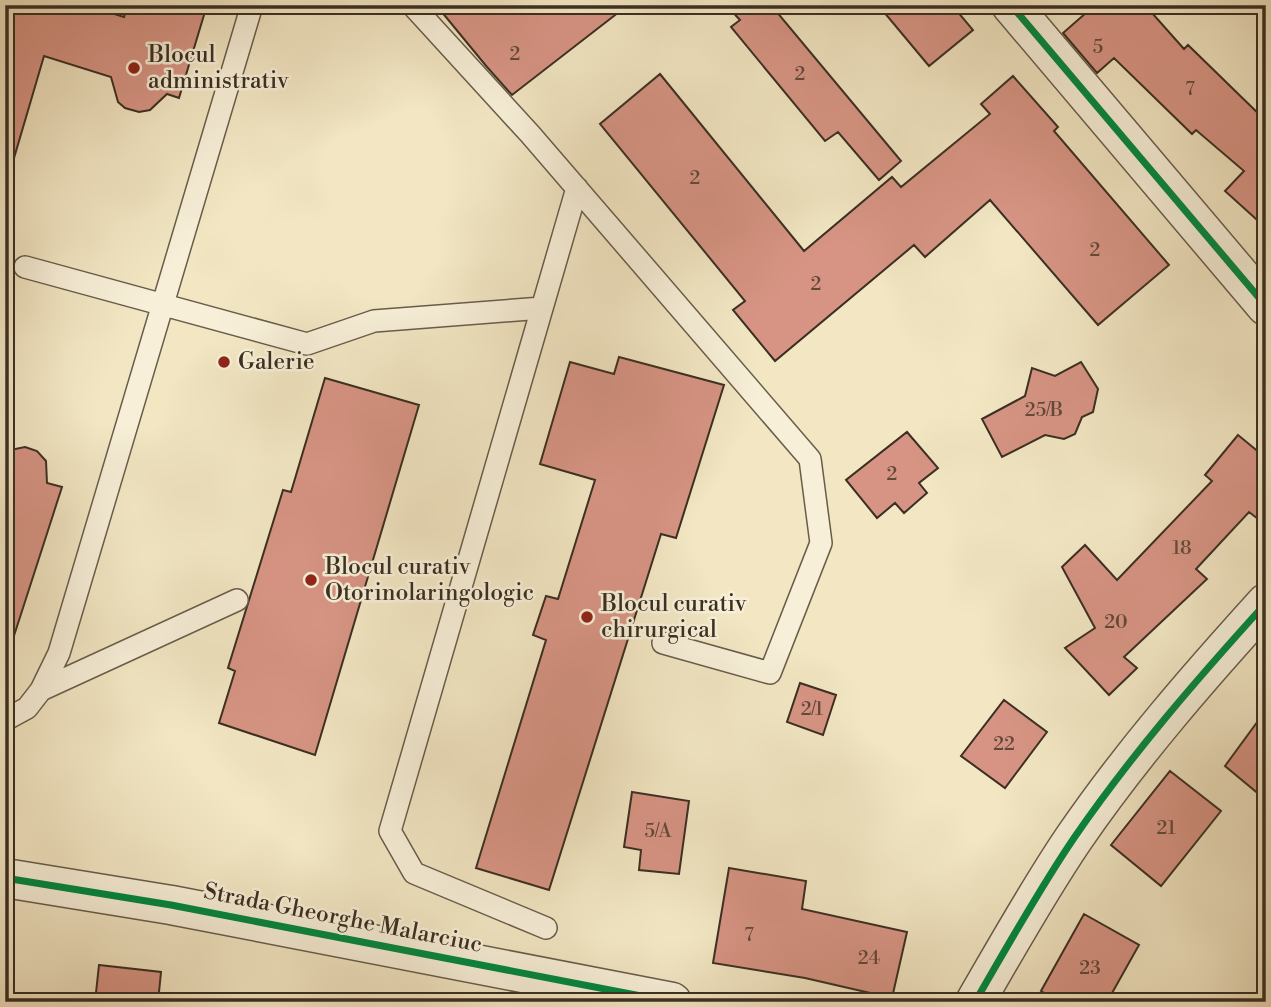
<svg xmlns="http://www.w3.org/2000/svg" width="1271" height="1007" font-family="'Libre Bodoni',serif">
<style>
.building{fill:#d79484;stroke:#3a2f22;stroke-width:2}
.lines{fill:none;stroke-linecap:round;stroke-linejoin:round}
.lane-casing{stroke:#685d4a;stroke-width:24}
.street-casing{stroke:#685d4a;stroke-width:41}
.lane{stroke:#f7efd8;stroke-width:21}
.street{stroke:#f7efd8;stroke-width:38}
.cycleway-casing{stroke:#f7efd8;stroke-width:11}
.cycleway{stroke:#00873e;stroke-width:7}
.poi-dot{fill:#8f2418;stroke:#f7efd8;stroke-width:2.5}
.labels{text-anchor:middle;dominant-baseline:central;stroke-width:5;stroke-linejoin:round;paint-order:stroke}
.number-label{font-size:19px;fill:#61483a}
.poi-label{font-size:23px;fill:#3a2f22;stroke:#f7efd8;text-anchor:start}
.street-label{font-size:23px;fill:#3a2f22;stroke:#f7efd8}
</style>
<rect width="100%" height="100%" fill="#f2e6c3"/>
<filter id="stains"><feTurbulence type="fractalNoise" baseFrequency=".00286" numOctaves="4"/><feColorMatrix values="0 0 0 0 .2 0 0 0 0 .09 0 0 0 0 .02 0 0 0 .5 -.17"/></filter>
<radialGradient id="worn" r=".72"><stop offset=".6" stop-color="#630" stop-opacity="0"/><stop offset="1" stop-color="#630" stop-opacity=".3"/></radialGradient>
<path class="building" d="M5,5H85L124,17L128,5H207L179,98L167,94L150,110L139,112L125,108L118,102L111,77L44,56L14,158L5,156Z
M436,5H628L512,95L487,67Z
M726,5H771L901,161L879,180L838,132L825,141L731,27L740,20Z
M878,5H952L973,30L929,66Z
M1095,5H1145L1184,49L1188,45L1266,121V228L1225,191L1244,171L1196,130L1192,134L1114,58L1097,73L1063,33Z
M660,74L804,251L892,177L901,187L990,114L981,104L1013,76L1058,127L1054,131L1169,265L1098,325L990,200L925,257L914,245L775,361L733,310L745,301L600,124Z
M619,357L724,385L676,538L661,534L549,890L476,868L546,640L533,635L546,596L558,599L595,480L540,464L570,362L614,374Z
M1081,362L1098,389L1093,412L1082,417L1075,434L1064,439L1045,435L1002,457L982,419L1025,396L1032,368L1055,376Z
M325,378L419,405L315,755L219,723L235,671L228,668L283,490L291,492Z
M907,432L938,468L919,483L927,493L904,513L895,503L877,518L846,480Z
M1238,435L1266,458V525L1249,512L1196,569L1207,579L1124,657L1137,668L1109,695L1065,648L1095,628L1062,567L1085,545L1117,580L1212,481L1205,475Z
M25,447L37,451L46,461L47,483L62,487L12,642L5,641V451Z
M800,683L836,695L823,735L787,722Z
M1004,700L1047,732L1005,788L961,756Z
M1266,710V800L1225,766Z
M1170,771L1221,811L1161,886L1111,845Z
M632,792L689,801L679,874L639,870L641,850L624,847Z
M729,868L806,881L802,909L907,932L892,998L805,978L713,963Z
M1084,914L1139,945L1107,1002H1059L1041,991Z
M99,965L161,972L158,1002H95Z"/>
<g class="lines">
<g class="lane-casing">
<path id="lane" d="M412,5L530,134L810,459L821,543L770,673L663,643
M25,267L307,344L374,321L542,308
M41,690L237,600
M5,720L27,708L41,690L59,653L252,5
M546,928L414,873L390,831L577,188"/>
</g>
<g class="street-casing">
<path id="street" d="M1011,5L1266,306
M5,878L171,905L672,1002
M975,1002C1007,947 1038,891 1074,838C1131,755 1198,678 1266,603"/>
</g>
<use href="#lane" class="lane"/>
<use href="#street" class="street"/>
<g class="cycleway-casing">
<path id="cycleway" d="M1011,5L1266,306
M5,878L171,905L672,1002
M975,1002C1007,947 1038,891 1074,838C1131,755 1198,678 1266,603"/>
</g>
<use href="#cycleway" class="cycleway"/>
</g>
<g class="poi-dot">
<circle cx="134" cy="68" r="7"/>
<circle cx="224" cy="362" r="7"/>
<circle cx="311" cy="580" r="7"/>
<circle cx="587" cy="617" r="7"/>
</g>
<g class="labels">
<g class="number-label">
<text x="1098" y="47">5</text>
<text x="515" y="54">2</text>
<text x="800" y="74">2</text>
<text x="1190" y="89">7</text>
<text x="695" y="178">2</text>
<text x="1095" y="250">2</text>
<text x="816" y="284">2</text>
<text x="1044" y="410">25/B</text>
<text x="892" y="474">2</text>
<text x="1182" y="548">18</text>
<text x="1116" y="622">20</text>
<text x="812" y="709">2/1</text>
<text x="1004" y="744">22</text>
<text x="1166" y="828">21</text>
<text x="658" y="831">5/A</text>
<text x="749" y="935">7</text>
<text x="869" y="958">24</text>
<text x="1090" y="968">23</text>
</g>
<g class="poi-label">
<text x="148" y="55">Blocul<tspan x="148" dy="26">administrativ</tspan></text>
<text x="238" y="362">Galerie</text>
<text x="325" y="567">Blocul curativ<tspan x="325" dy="26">Otorinolaringologic</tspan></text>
<text x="601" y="604">Blocul curativ<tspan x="601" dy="26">chirurgical</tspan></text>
</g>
<g class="street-label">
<text transform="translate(343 918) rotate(11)">Strada Gheorghe Malarciuc</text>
</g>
</g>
<rect width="1271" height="1007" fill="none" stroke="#f2e6c3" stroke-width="28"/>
<rect x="7" y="7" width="1257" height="993" fill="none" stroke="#3a2f22" stroke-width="3.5"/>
<rect x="14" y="14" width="1243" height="979" fill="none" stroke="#3a2f22" stroke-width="2"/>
<rect width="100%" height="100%" filter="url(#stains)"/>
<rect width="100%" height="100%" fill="url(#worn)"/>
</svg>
